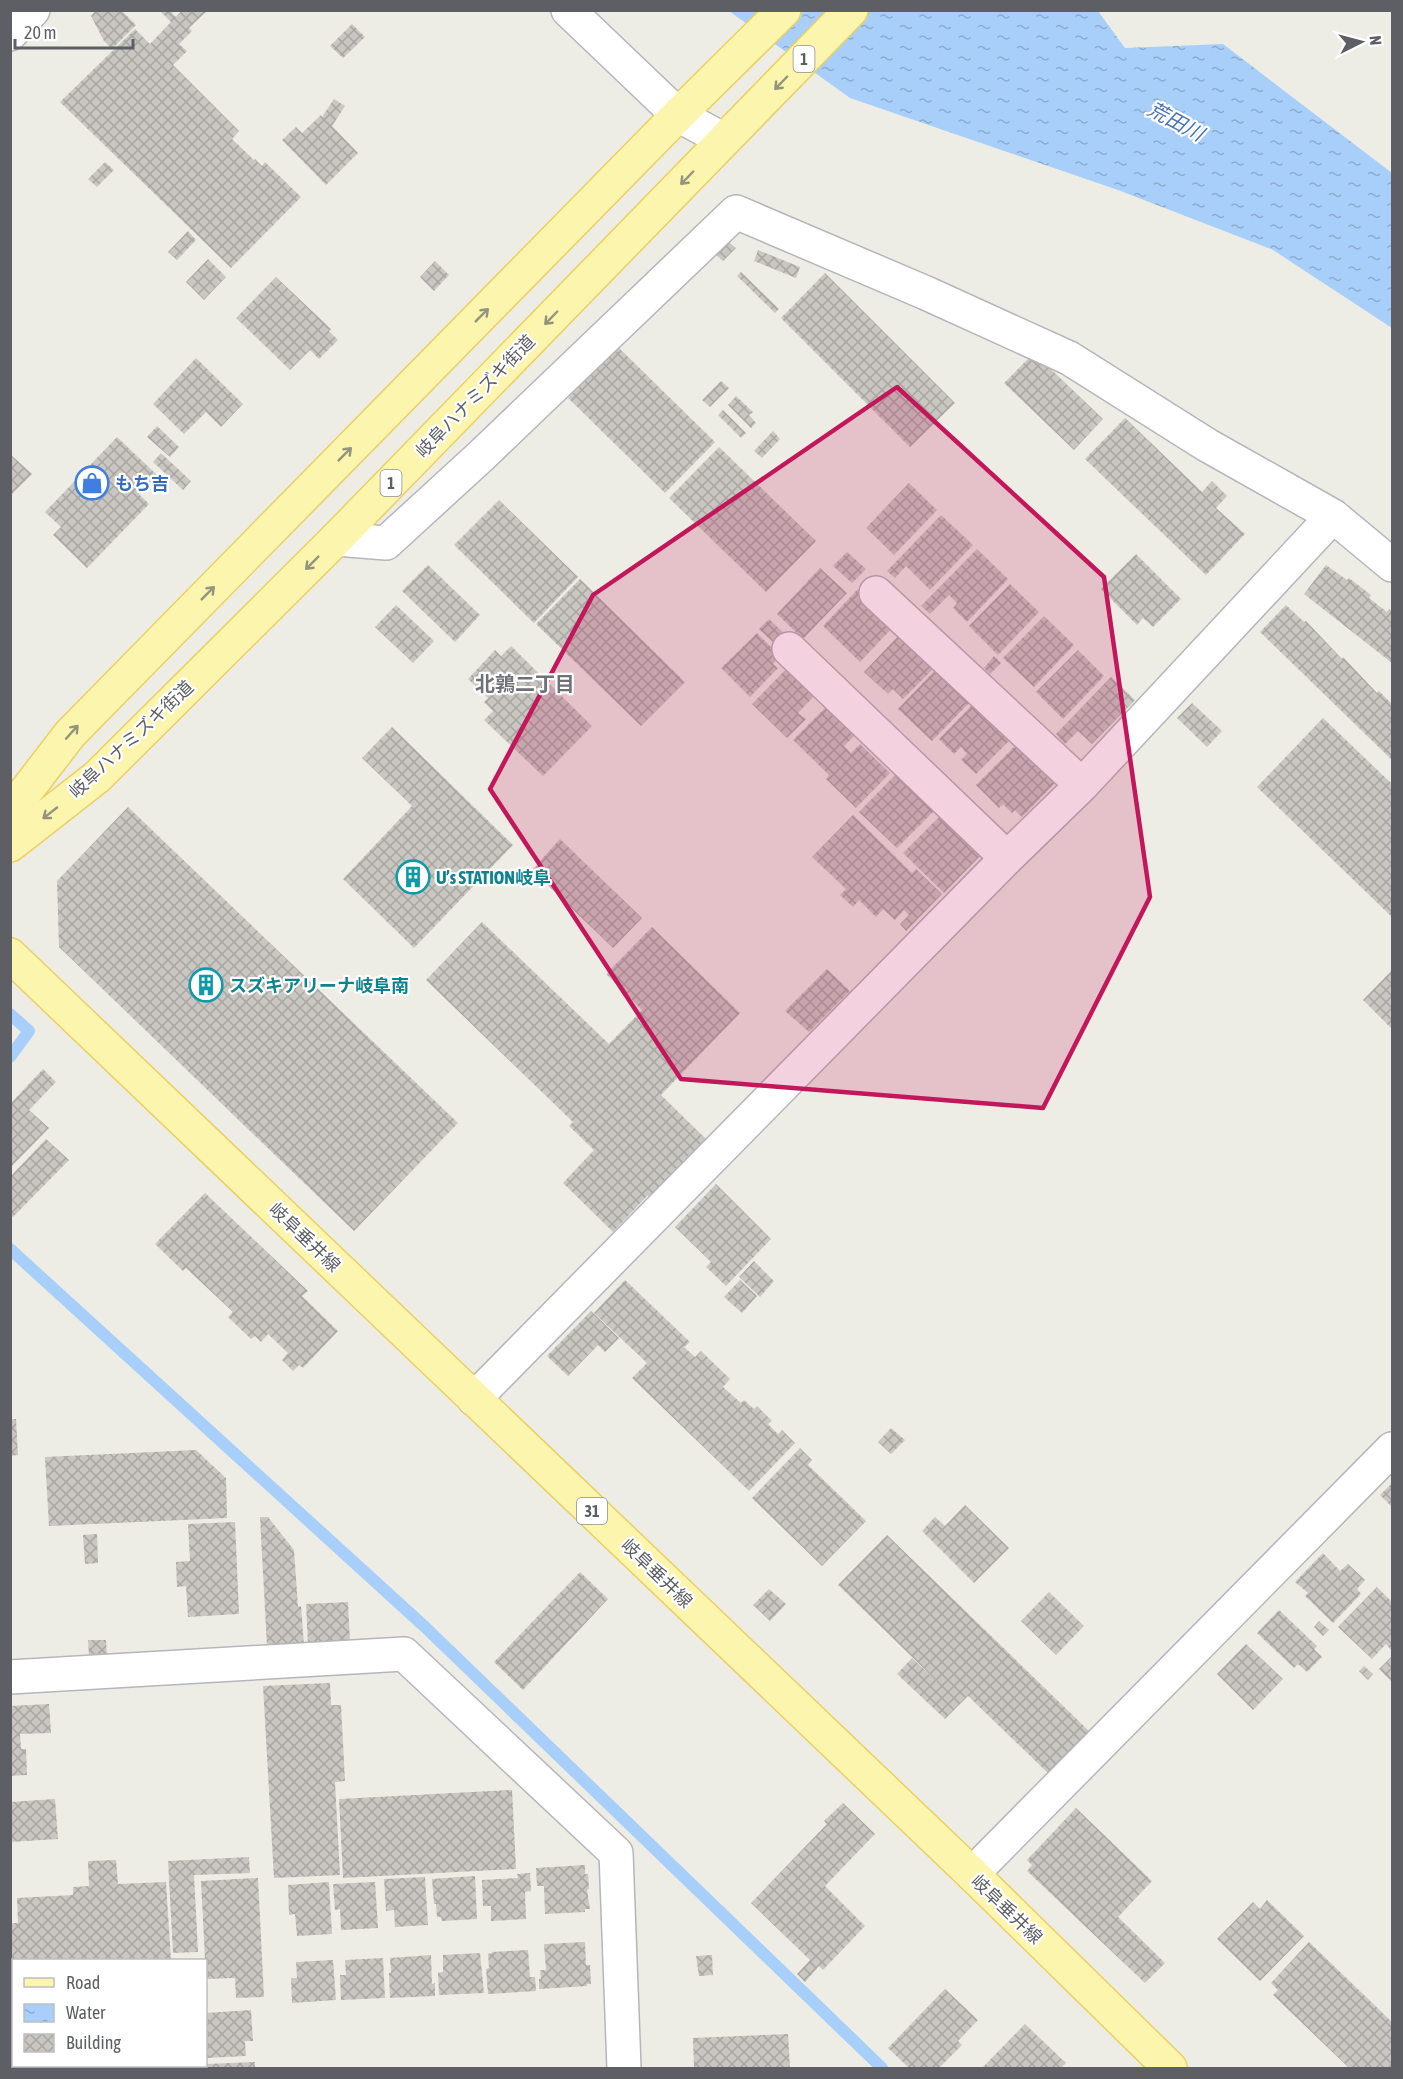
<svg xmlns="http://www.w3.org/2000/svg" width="1403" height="2079" font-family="'Asap Condensed','Noto Sans JP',sans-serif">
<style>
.water{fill:url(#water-ripples)}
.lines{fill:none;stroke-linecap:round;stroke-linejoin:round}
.stream{stroke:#a8cffa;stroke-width:12}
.building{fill:url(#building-cross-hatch)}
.street-casing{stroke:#b5b6bb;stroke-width:36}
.primary-casing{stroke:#ead062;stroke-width:36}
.street{stroke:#fff;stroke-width:33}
.primary{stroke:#fbf5ad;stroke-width:33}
.oneway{stroke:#94947e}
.marked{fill:#c2185b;fill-opacity:0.2;stroke:#c2185b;stroke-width:4.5;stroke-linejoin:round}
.labels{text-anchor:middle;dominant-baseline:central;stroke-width:4.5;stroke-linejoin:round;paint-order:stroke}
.shield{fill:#fff;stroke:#8e8f92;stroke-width:1.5}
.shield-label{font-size:16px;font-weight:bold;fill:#5d5f64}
.street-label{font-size:18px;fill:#5d5f64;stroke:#fff}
.shop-label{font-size:18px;font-weight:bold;fill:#366cbe;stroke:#fff;text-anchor:start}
.culture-label{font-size:18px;font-weight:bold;fill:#0d838f;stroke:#fff;text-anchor:start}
.water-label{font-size:20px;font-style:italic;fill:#4974b4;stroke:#fff}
.neighbourhood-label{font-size:20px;font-weight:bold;fill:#6e7176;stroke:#fff}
</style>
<defs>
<pattern id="water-ripples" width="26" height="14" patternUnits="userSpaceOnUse" patternTransform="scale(1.5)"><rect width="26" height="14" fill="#a8cffa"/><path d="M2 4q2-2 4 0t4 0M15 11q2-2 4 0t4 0" fill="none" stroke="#8cabce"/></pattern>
<pattern id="building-cross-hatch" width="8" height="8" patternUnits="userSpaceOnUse" patternTransform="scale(1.5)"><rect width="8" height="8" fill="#cac7c2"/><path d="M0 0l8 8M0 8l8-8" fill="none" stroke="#a7a5a1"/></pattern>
</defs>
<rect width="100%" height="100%" fill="#eeede5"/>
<path class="water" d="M729,11H1098L1125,48L1223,44L1392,173V328L1273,250L1118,190L850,98Z"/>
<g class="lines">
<path class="stream" d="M10,1014L29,1031L10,1057
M10,1249L425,1627L882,2068"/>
</g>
<path class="building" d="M96,10H121L136,25L112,49L104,41L91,16Z
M159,10H175L172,13L176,17L182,10L206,12L189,28L192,31L179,44L187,51L173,65L239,131L232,139L254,160L255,159L262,166L265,162L301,197L231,268L60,102L135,29L150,44L171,22Z
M352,24L365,37L343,58L330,46Z
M334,99L345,106L332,126L358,153L326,185L282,140L296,127L302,133L321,115L322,117Z
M105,162L114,170L97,187L88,179Z
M188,231L196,240L177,260L168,252Z
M727,241L736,248L723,261L715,254Z
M758,250L800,267L796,278L754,261Z
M208,259L226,277L204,300L186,282Z
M435,261L449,275L434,291L420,277Z
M741,272L779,309L775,313L737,276Z
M825,273L955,403L910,447L781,318Z
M276,277L331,329L329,331L338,340L319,359L310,350L290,370L236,318Z
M618,347L715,442L665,493L568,398Z
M1034,353L1103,419L1074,450L1004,383Z
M196,358L243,404L221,427L206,412L184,434L153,404Z
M721,381L729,388L710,407L702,400Z
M736,396L753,412L749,415L756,423L751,428L728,405Z
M723,410L746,433L741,438L718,415Z
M1125,418L1202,492L1212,481L1227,496L1216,508L1245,534L1206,575L1085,459Z
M157,426L179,447L170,457L147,437Z
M773,431L780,439L762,458L754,451Z
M117,437L157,475L139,494L149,504L87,568L53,535L61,527L45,512Z
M719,447L816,541L766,592L669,498Z
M161,453L191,481L183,490L153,462Z
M10,454L32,474L10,496Z
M909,483L937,510L894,555L866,528Z
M499,500L578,577L534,623L454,545Z
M941,515L973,545L930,590L906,566L895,578L887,571Z
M977,549L1008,579L967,622L953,608L957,603L949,595L930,614L921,606Z
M847,552L866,569L852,583L833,566Z
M1136,554L1181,599L1153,627L1143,618L1137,625L1101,589Z
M428,565L480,615L455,642L402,591Z
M1326,565L1347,580L1349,578L1371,595L1369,598L1387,612L1389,609L1392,612V663L1304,594Z
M820,568L847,593L803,639L777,614Z
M580,579L685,682L641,726L536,624Z
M1010,584L1039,612L998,655L969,626Z
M858,589L895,625L860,662L823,626Z
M396,605L434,641L413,663L375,627Z
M1286,605L1304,622L1306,621L1342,659L1343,657L1377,693L1379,691L1392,704V760L1260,632Z
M1044,616L1074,645L1034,687L1003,658Z
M769,619L789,638L779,648L759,629Z
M902,632L937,665L903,699L893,689L888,694L864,672Z
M757,633L780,656L773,664L778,668L750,697L721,668Z
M511,646L592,726L543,776L484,720L493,711L484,702L488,698L468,679L495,650L501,656Z
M1078,650L1104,676L1063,719L1036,692Z
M994,656L1001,663L990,674L984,668Z
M789,666L817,693L798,713L806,719L787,738L752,704Z
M938,667L972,700L932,741L898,709Z
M1111,677L1135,700L1092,744L1078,731L1065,744L1056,734Z
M832,701L861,729L844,746L851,753L860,744L890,773L856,808L826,779L829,775L793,740Z
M974,703L1011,739L976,774L961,760L967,754L961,747L954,754L939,739Z
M1192,703L1222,731L1207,747L1177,718Z
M1323,718L1392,784V917L1257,787Z
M392,727L513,845L414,948L343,879L412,806L362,758Z
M1018,743L1056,782L1022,817L1015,810L1012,813L1003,804L999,808L976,785Z
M896,774L934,811L897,848L859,812Z
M128,807L458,1123L354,1231L59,947L57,881Z
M853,815L912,873L916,869L942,894L906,931L900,924L909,915L904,910L895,920L883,909L876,917L859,900L853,907L840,895L846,889L812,857Z
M939,817L981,855L944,893L903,853Z
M560,839L642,918L613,948L532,870Z
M482,922L609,1044L642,1010L606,974L652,927L740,1013L661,1095L708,1141L652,1199L648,1195L613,1232L563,1183L594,1150L569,1126L573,1122L426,980Z
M827,969L850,991L809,1032L785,1011Z
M1392,970V1029L1363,1000Z
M43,1069L56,1082L29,1110L49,1128L10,1168V1104Z
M46,1139L69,1160L13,1217L10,1215V1177Z
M716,1184L771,1239L726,1286L706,1267L711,1262L675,1227Z
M205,1193L308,1291L302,1296L338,1331L303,1368L299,1365L293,1371L282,1360L288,1353L268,1334L261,1342L255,1336L251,1339L228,1317L233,1312L186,1268L183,1271L155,1244Z
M754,1261L774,1281L760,1297L739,1277Z
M625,1280L690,1342L684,1347L695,1357L701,1351L730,1379L723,1387L741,1403L744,1400L754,1409L757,1406L772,1421L768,1424L778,1434L782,1430L795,1443L749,1491L632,1378L647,1363L594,1313Z
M740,1280L757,1296L742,1313L724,1297Z
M591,1311L619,1338L605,1352L598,1345L568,1376L547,1356Z
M10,1419H16L18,1455L10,1456Z
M891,1428L905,1440L891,1454L878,1442Z
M800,1448L812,1460L808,1465L866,1521L822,1566L752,1498Z
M196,1450L226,1478L227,1518L49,1526L45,1457Z
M1392,1483V1507L1380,1495Z
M965,1505L1009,1548L974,1583L922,1531L935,1517L945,1526Z
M260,1517H268L294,1550L298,1607L301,1606L304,1646L267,1647Z
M235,1522L239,1614L188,1617L186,1586L177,1587L176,1562L190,1561L188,1524Z
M97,1534L98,1563L85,1564L83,1535Z
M887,1535L1089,1731L1048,1773L968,1696L945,1719L897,1674L912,1658L941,1685L838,1585Z
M1323,1553L1340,1571L1348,1564L1365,1580L1357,1589L1361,1594L1333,1623L1305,1596L1308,1593L1295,1582Z
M580,1572L608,1599L523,1690L494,1662Z
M1377,1587L1392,1602V1651L1386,1644L1372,1659L1338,1627Z
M769,1589L786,1604L770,1621L753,1605Z
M1049,1592L1084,1626L1056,1655L1021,1621Z
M348,1602L350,1643L308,1645L306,1604Z
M1279,1610L1317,1646L1314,1649L1322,1657L1307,1672L1298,1664L1294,1668L1257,1633Z
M1319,1621L1329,1630L1323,1636L1314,1627Z
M88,1640H106L107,1655L89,1656Z
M1246,1644L1283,1679L1253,1710L1217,1674Z
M1392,1656V1682L1379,1669Z
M1364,1666L1373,1674L1368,1680L1359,1671Z
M330,1683L331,1705H341L345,1781L335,1782L340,1875L274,1878L263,1686Z
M49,1704L51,1733L20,1734L21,1749H26L27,1775L10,1776V1706Z
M512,1790L516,1869L343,1878L339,1799Z
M55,1799L58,1839L10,1842V1802Z
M843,1803L875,1834L825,1886L865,1926L823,1970L819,1966L805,1982L797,1974L810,1960L751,1903L827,1824L824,1821Z
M1076,1808L1152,1881L1118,1917L1165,1963L1145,1983L1027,1871L1032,1865L1027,1860Z
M249,1857L250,1873L194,1875L198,1952L173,1953L168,1861Z
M116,1860L118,1884L166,1882L171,1960H14V2009H10V1923H18L17,1898L73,1895V1887L89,1886L88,1861Z
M585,1865V1874H588L589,1889L587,1890L590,1909H585V1912L545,1914L544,1886H537L536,1868Z
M530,1873L531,1891L525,1892L526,1919L491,1921V1906H483L482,1880L518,1878L517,1874Z
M475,1876L477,1919L442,1921L441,1917H437L436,1904H434L432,1879Z
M425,1877L428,1925L395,1927L394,1910L386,1911L384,1879Z
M258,1878L264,1997L236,1998L235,1978L206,1979L201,1881Z
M329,1882L332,1934L297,1936L295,1914L289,1915L288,1885Z
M375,1882L378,1928L341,1930L340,1909L335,1910L333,1884Z
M1267,1900L1304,1936L1260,1981L1217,1939L1253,1902L1260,1909Z
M585,1942L586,1965H590L591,1984H587V1986L539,1989V1979H541L540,1970H546L544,1944Z
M1309,1942L1392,2022V2068H1349L1273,1995L1278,1990L1271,1983Z
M528,1950L530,1977H535L536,1991L488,1994L486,1969L489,1968L488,1954L492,1953V1952Z
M480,1953L484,1993L439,1995L438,1973L443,1972V1955Z
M431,1955L432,1984L435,1983V1996L390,1998L389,1973H391L390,1958Z
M712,1955L713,1975L699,1976L696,1956Z
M383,1958L385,1998L341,2000L340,1975H346L345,1960Z
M333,1960L336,2000L292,2003L291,1978H297L296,1962Z
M945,1989L978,2020L958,2041L962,2045L939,2068L935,2067L934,2068H909L888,2048Z
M251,2010L253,2041H245L246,2056L206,2058V2013Z
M14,2021V2054H10V2022Z
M1025,2024L1066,2063L1061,2068H982Z
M788,2034L790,2068H694L693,2038Z
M255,2062V2068H193V2066H206V2064Z
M137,2066H163V2068H137Z"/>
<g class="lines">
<g class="street-casing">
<path id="street" d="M568,10L678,115L724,140
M10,34L33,10
M336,539L386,543L481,456L736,212L926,293L1069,358L1207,445L1333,516L1392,565
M876,593L1082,785
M789,649L1007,858
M474,1399L1007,858L1082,785L1333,516
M10,1677L404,1654L616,1853L624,2068
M972,1874L1392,1449"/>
</g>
<g class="primary-casing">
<path id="primary" d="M10,812L70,734L678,115L784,10
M10,845L97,777L336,539L851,10
M10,955L972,1874L1170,2068"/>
</g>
<use href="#street" class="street"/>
<use href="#primary" class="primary"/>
</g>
<defs><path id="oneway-shaft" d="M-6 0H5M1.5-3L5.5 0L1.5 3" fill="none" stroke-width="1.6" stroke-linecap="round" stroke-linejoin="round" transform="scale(1.5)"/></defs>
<g class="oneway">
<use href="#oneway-shaft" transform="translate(781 83) rotate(134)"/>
<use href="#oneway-shaft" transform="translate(687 178) rotate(134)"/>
<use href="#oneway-shaft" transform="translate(482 315) rotate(-45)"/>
<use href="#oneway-shaft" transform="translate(551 318) rotate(134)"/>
<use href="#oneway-shaft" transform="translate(345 454) rotate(-45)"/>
<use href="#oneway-shaft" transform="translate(312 563) rotate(135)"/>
<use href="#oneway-shaft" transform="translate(208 593) rotate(-45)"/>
<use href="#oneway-shaft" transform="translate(72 732) rotate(-48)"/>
<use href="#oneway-shaft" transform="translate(50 813) rotate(142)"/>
</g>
<path class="marked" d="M897,387L1104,577L1150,897L1043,1108L681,1079L490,789L593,595Z"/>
<defs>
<g id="shop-ring" transform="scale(1.725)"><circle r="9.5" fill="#fff" stroke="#3f7fe0" stroke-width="1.5"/><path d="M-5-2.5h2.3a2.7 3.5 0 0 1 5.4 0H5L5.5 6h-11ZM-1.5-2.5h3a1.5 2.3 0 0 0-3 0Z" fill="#3f7fe0"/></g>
<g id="building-ring" transform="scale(1.725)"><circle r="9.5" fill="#fff" stroke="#0f9aa8" stroke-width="1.5"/><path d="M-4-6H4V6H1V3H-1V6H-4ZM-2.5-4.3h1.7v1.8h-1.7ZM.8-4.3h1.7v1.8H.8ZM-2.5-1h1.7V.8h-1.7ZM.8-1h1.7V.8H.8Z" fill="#0f9aa8"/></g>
</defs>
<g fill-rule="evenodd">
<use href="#shop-ring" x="92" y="483"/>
<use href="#building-ring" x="413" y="877"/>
<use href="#building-ring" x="206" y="985"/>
</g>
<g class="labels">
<g class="shield">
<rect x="793.5" y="46" width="21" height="26" rx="4.5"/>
<rect x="380.5" y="470" width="21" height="26" rx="4.5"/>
<rect x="577" y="1498" width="30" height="26" rx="4.5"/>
</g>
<g class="shield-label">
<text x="804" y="59">1</text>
<text x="391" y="483">1</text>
<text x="592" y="1511">31</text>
</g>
<g class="street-label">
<text transform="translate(475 396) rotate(-46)">岐阜ハナミズキ街道</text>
<text transform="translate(131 739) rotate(-43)">岐阜ハナミズキ街道</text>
<text transform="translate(305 1237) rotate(44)">岐阜垂井線</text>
<text transform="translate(657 1573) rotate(44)">岐阜垂井線</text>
<text transform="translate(1007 1909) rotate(44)">岐阜垂井線</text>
</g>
<g class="shop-label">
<text x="115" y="483">もち吉</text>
</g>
<g class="culture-label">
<text x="436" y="877">U’s STATION岐阜</text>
<text x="229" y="985">スズキアリーナ岐阜南</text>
</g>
<g class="water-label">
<text transform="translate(1176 121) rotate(28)">荒田川</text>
</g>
<g class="neighbourhood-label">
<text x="525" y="683">北鶉二丁目</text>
</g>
</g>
<rect width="1403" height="2079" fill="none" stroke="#5d5f64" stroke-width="24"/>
<rect x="12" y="1959" width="195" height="108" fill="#ffffff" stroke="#bebfc1" stroke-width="1.5"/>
<rect x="24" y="1978" width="30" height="9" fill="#fbf5ad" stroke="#bebfc1" stroke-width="1.5"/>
<text x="66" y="1989" font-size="18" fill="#5d5f64">Road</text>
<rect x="24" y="2004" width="30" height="18" fill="url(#water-ripples)" stroke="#bebfc1" stroke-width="1.5"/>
<text x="66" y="2019" font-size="18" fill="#5d5f64">Water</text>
<rect x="24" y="2034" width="30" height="18" fill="url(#building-cross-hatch)" stroke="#bebfc1" stroke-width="1.5"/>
<text x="66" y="2049" font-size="18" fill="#5d5f64">Building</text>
<g transform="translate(1361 42) rotate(84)" stroke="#ffffff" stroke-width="4.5" paint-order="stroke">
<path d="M0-4.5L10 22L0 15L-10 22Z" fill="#5d5f64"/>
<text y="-9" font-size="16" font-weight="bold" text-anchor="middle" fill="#5d5f64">N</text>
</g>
<path d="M15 39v9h118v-9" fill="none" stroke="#5d5f64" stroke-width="3"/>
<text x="24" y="39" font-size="18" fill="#5d5f64" stroke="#ffffff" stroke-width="4.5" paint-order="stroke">20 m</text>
</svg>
